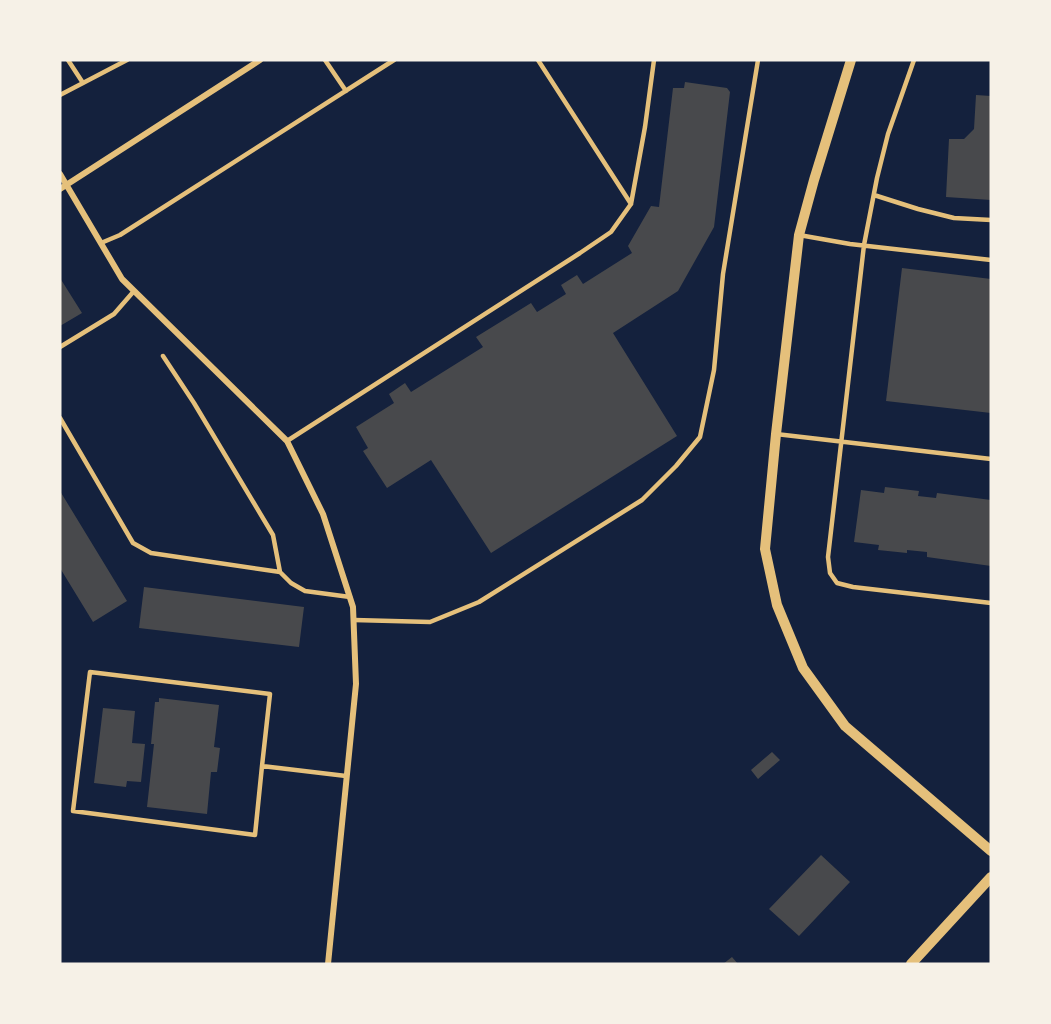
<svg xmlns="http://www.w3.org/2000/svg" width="1051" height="1024" font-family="Arial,sans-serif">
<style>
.building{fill:#48494c}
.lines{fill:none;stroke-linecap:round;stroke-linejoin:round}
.service{stroke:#e5c07b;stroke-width:4.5}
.minor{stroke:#e5c07b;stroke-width:6}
.tertiary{stroke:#e5c07b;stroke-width:10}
</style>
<rect width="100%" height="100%" fill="#14213d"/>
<path class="building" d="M685,82L727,88L730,92L714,227L678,291L613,333L677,436L491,553L431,460L387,488L363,451L368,448L356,427L394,403L389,394L405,383L411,392L483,347L476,337L531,303L537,312L566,294L561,285L577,275L583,284L632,253L628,246L651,206L659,207L673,88H684Z
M976,95L991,96V200L946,197L949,139H964L974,129Z
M902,268L991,279V413L886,401Z
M60,278L82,313L60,326Z
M885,487L919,491L918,496L936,498L937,493L991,500V566L927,557V552L907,550V553L878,550L879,545L854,542L861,490L884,493Z
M60,491L127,601L93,622L60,568Z
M144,587L304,607L299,647L139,628Z
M159,698L219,705L214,747L220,748L217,772H211L207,814L147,807L154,744H151L155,702H159Z
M103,708L135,711L132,743L145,744L141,782L127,781L126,787L94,783Z
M772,752L780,760L758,779L751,770Z
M821,855L850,882L799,936L769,909Z
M732,957L738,964H723Z"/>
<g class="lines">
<path class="service" d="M68,60L83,83
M325,60L346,91
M538,60L631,204
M914,60L888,134L877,178L864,245L828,557L830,573L837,583L853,587L991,603
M60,95L127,60
M874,195L918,209L954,218L991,220
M799,235L850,244L991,260
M101,243L120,235L394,60
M60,347L114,314L134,291
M163,356L194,403L273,535L280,572
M60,418L133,543L151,553L280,572L291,583L305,591L350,597
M776,434L991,459
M287,441L580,253L611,232L631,204L645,127L654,60
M354,620L430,622L479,602L642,500L676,466L700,437L714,370L723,274L758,60
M262,766L255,835L73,811L90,672L270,694L262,766L346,776"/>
<path class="minor" d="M60,174L122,279L287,441L323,514L353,607L356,684L328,964
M60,189L260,60"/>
<path class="tertiary" d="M851,60L814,180L799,235L776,434L765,549L777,605L803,668L845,726L991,851
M911,964L991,877"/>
</g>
<rect width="1051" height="1024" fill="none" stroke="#f6f1e7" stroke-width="123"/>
</svg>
